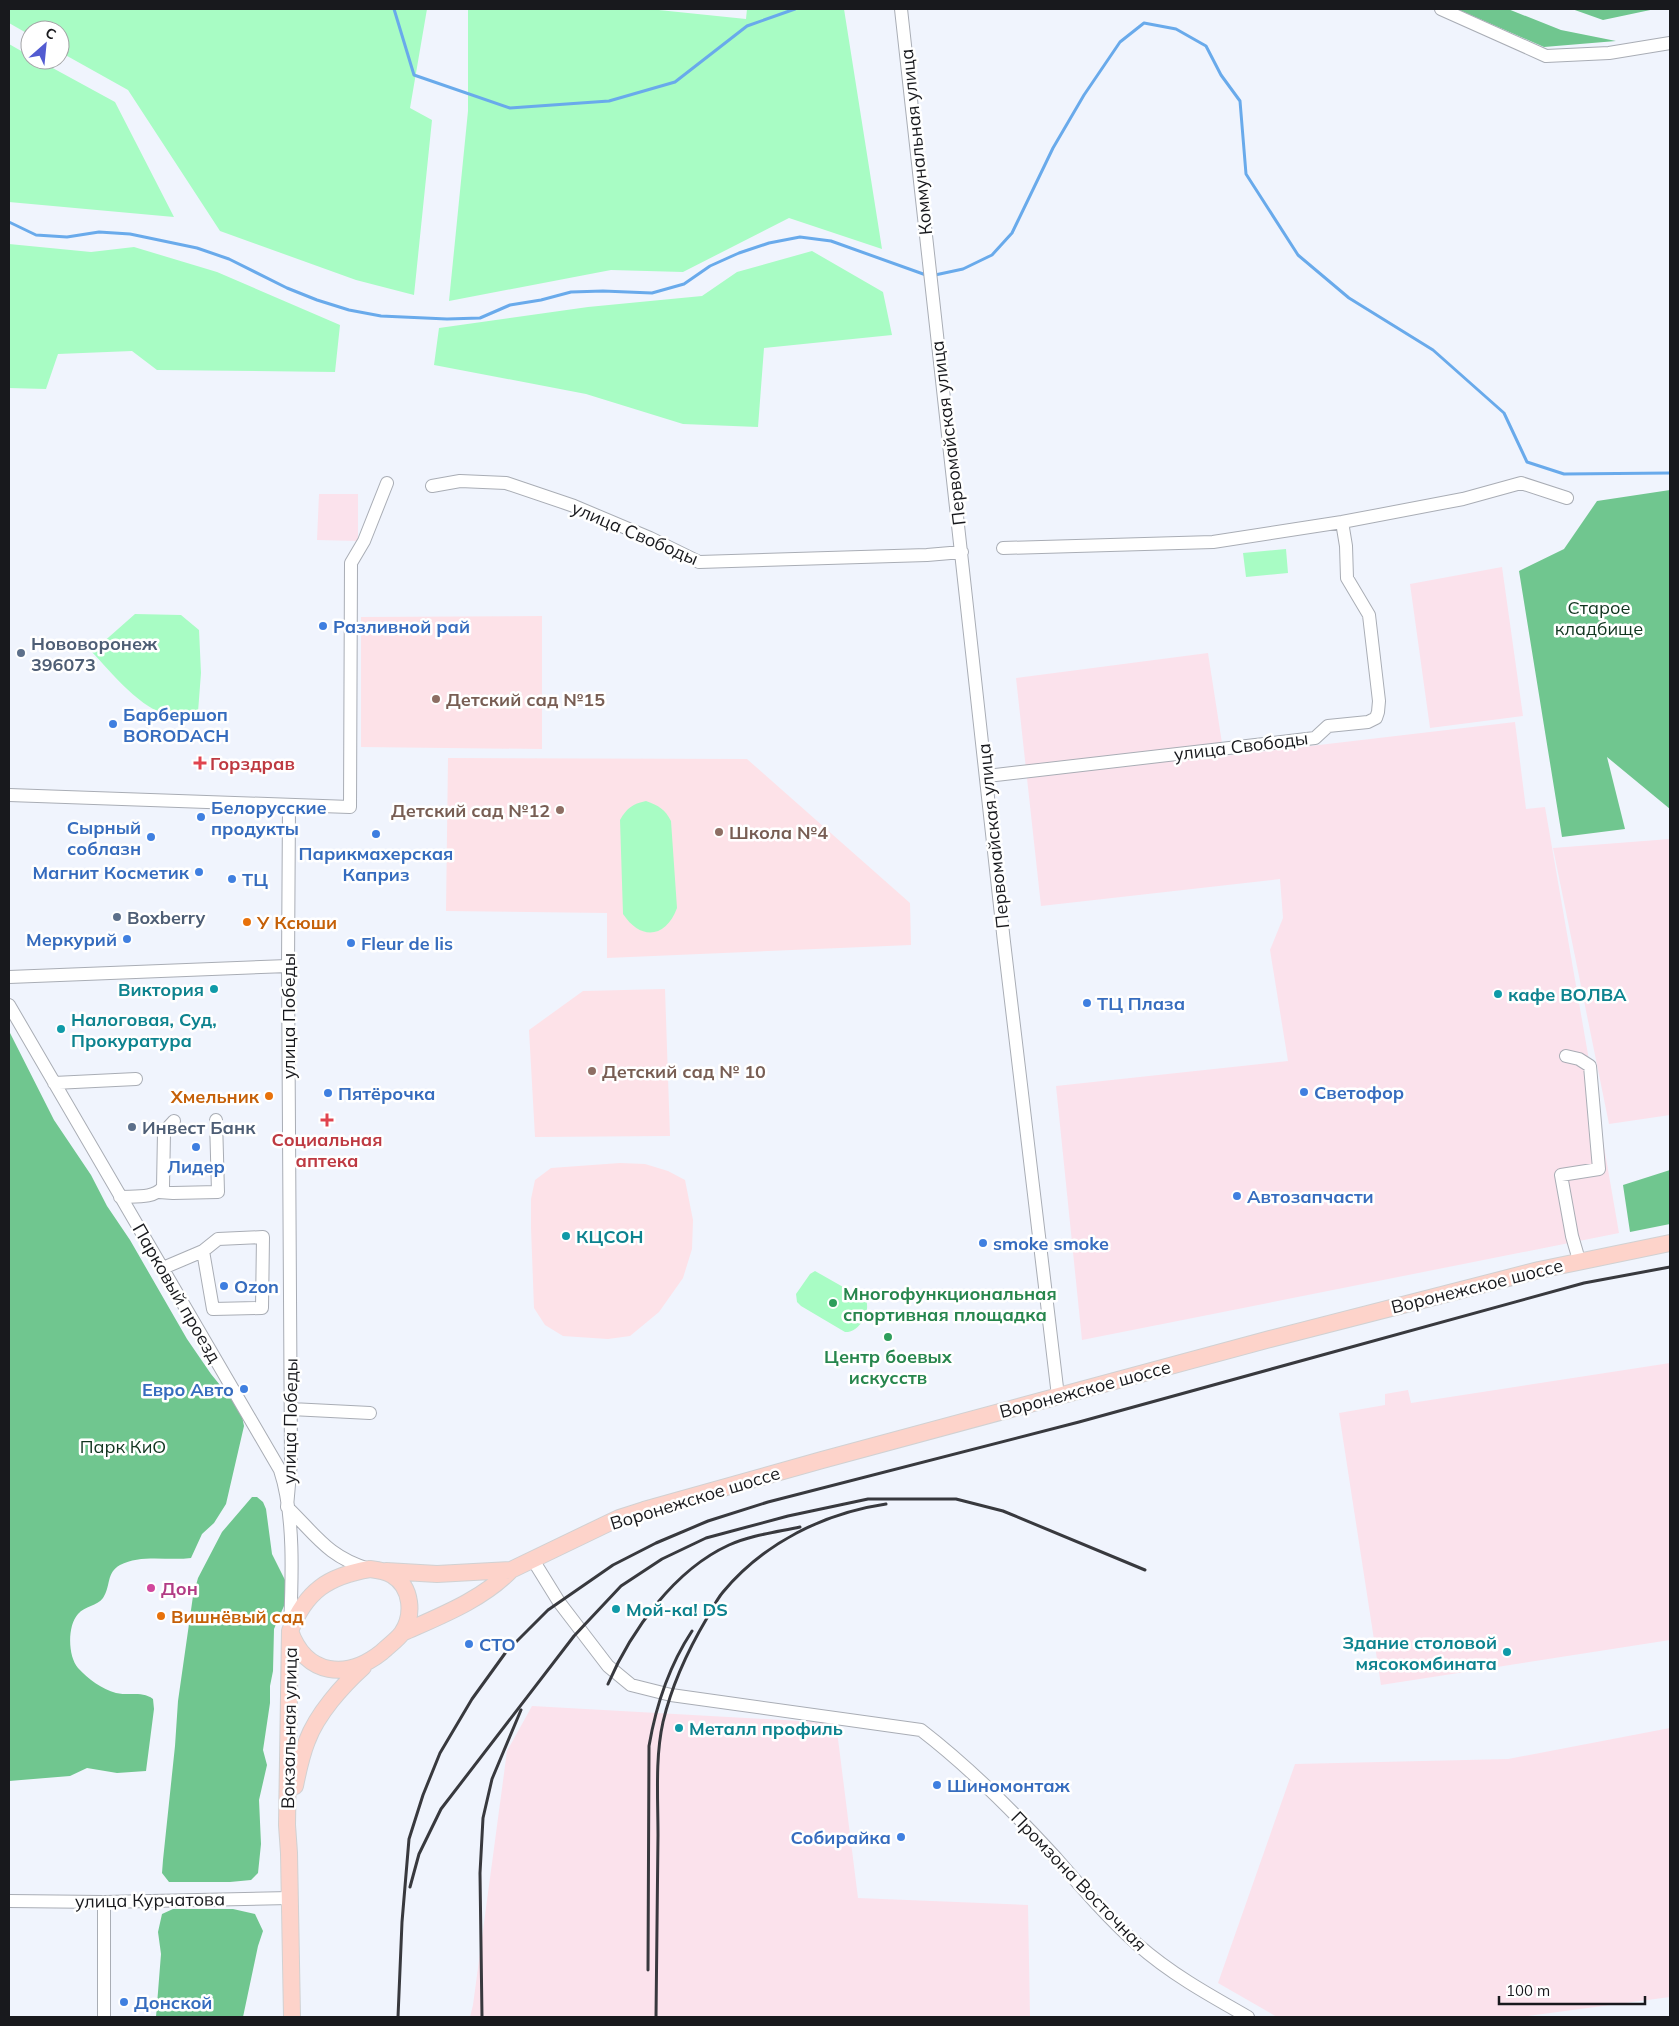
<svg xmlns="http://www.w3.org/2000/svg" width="1679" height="2026" font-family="Mulish,sans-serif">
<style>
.industrial{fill:#fbe2ec}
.education{fill:#fde2e8}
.green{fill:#a8fcc4}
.forest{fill:#70c68f}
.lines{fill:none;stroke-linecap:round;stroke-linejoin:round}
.stream{stroke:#69aaeb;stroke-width:3}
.minor-casing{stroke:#a9adb5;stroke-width:14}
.major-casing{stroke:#d1d1d2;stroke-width:18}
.minor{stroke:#fff;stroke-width:12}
.major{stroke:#fdd3ca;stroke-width:16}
.rail{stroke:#38393e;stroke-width:3}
.shop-dot{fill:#3f7fe0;stroke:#fff;stroke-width:2}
.service-dot{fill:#5c6f8a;stroke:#fff;stroke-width:2}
.education-dot{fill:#8d6e63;stroke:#fff;stroke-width:2}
.health-dot{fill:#e0444e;stroke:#fff;stroke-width:2}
.food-dot{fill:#e8710a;stroke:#fff;stroke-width:2}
.culture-dot{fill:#0f9aa8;stroke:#fff;stroke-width:2}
.leisure-dot{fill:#2e9e5b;stroke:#fff;stroke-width:2}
.hotel-dot{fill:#d1479c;stroke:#fff;stroke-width:2}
.labels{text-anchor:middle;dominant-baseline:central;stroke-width:5;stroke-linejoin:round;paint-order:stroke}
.street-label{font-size:18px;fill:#18191d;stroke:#fff}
.park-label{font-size:18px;fill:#10351f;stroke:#fff}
.shop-label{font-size:18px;font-weight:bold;fill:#366cbe;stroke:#fff;text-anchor:start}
.service-label{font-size:18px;font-weight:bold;fill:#4e5e75;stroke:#fff;text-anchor:start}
.education-label{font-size:18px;font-weight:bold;fill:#785e54;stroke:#fff;text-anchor:start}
.health-label{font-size:18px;font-weight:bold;fill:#be3a42;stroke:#fff;text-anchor:start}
.food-label{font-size:18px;font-weight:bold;fill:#c56008;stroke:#fff;text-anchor:start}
.culture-label{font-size:18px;font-weight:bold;fill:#0d838f;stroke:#fff;text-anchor:start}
.leisure-label{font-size:18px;font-weight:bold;fill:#27864d;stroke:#fff;text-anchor:start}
.hotel-label{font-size:18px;font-weight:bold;fill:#b23c85;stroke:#fff;text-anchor:start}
</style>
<rect width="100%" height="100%" fill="#f0f4fd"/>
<path class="industrial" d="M319,494H358V541L317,540Z
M1502,567L1523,716L1430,728L1410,584Z
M1208,653L1224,756L1515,722L1526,809L1545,807L1619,1233L1082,1340L1056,1086L1288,1061L1270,950L1283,918L1280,879L1041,906L1016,678Z
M1670,839V1115L1609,1124L1553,848Z
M1670,1363V1640L1381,1685L1339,1413L1385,1405V1394L1408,1390L1411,1403Z
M532,1706L836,1723L858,1898L1028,1905L1030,2017H470L473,2005L507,1751Z
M1670,1728V1997L1521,2017H1277L1218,1983L1295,1764L1508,1759Z"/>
<path class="education" d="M542,616V749L361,747V617Z
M448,758L747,759L910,903L911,945L607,958V913L446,911Z
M665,989L670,1136L535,1137L529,1030L583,991Z
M620,1163L645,1164L668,1171L685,1180L693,1220L692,1249L683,1278L659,1312L630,1336L608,1339L563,1336L545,1325L534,1308L531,1228V1199L535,1180L551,1168Z"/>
<path class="green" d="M9,9H427L410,108L432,120L414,295L356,280L220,231L128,90L60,52V30H30V35L9,23Z
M468,9H649L746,19L747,9H844L882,249L789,218L683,272L611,270L449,301L468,111Z
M9,44L30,56V60H38L115,102L174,217L9,202Z
M9,244L91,252L134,247L217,272L340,325L335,372L157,370L132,351L58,354L46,389L9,388Z
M812,251L883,292L892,335L764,348L758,427L683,424L586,394L434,365L439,328L588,307L702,296L737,272Z
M1286,549L1288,573L1246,577L1243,553Z
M135,614L181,615L199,630L201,673L198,712C190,713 179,717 170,715C142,711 111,672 92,652Z
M646,801C659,806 665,809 671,821L677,908C666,938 641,941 623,914L620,820C627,808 632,804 646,801Z
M815,1271L866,1300C871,1312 859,1333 845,1332L801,1306L797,1302L796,1294L810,1274Z"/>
<path class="forest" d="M1457,9H1508L1561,30L1616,41L1544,47Z
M1572,9H1655L1603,20Z
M1670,490V809L1607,757L1625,829L1562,837L1519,571L1564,549L1597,501Z
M9,1031L54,1120L91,1175L107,1206L130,1240L187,1339L211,1374L241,1411L244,1426L226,1504L214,1523L202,1534L191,1558C168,1561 141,1554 120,1565C106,1573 111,1586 103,1598C97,1606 85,1606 78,1614C67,1626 68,1657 78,1668C88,1679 102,1689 116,1693C129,1696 142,1691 153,1699L154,1709L146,1771L117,1773L87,1768L70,1776L9,1781Z
M1670,1170V1224L1630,1232L1623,1185Z
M252,1497H257L263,1502L266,1509L272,1554L286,1582L287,1599L274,1629L273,1671L270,1686V1703L263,1750L267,1765L259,1800L261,1844L258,1873L251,1880L230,1882H169L162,1873L163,1860L175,1746L178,1701L193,1596L198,1578L222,1532Z
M173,1909H233L255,1914L263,1931L258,1946L243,2017H156L161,1954L158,1932L162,1914Z"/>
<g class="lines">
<path class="stream" d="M394,9L414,75L510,108L609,101L675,82L747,26L795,9
M9,222L36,235L67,237L99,232L130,234L197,248L229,259L287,288L317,300L349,310L381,316L447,319L480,318L510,305L541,300L571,292L603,291L652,293L684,284L710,266L739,253L769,243L800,237L831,241L926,275
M935,275L963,269L992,255L1012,233L1053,148L1084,95L1120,42L1144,23L1176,29L1206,46L1221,75L1240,101L1246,174L1298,255L1349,298L1433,350L1504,413L1527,462L1564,474L1670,473"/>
<g class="minor-casing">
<path id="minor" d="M901,9L1004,942L1058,1396
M1441,9L1546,56L1609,53L1670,43
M432,486L460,481L506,483L574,506L650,538L699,562L927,555L962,552
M1003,548L1213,542L1342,522L1463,499L1521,483L1567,498
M987,776L1315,738L1328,726L1368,722L1376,718L1378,712L1379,701L1369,615L1347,578L1346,546L1342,522
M9,795L350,807L351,563L364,541L387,483
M9,977L288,966
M9,1005L280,1470C295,1515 292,1580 290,1628
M1566,1056L1579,1059L1590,1066L1599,1169L1561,1175L1572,1236L1579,1260
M54,1083L136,1079
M159,1192L173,1193L218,1192L216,1120
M120,1197C134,1196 154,1199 163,1187L164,1132L174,1121
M163,1268L203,1251L213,1309L262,1308L263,1237L218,1239L203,1251
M291,1409L370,1413
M287,1507L291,1462L288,966L289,805
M287,1507C316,1535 328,1557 369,1569
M533,1560L559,1602L608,1666L631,1685L671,1695L921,1730C969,1767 1015,1813 1056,1858C1082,1888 1108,1918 1137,1944C1171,1974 1209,1995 1248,2017
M9,1901L104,1902L290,1898
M104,1902V2017"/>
</g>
<g class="major-casing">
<path id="major" d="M370,1569C378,1570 386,1571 392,1575C412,1587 414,1615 402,1633C397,1640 388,1646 382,1652C347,1680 306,1676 290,1631C306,1591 328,1576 370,1569Z
M386,1571L437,1574L511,1570
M290,1631L287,1825L289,1853L292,2017
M402,1633C440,1616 482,1600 511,1570L619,1518L644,1510L822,1460L1270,1339L1539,1270L1670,1243
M295,1786C298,1771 301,1756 307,1741C317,1714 342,1686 363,1667"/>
</g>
<use href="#minor" class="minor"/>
<use href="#major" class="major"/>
<path class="rail" d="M608,1684C631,1631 674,1570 729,1545C751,1535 777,1532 800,1527
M410,1887L419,1854L441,1809L574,1636L621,1586L662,1559L706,1538L788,1516L868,1499H956L1003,1511L1145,1570
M648,1970L649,1746C656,1705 669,1666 692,1631
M398,2017L402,1922L409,1839L423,1795L440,1753L472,1699L506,1652L548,1610L613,1565L656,1543L708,1521L768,1502L1079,1422L1584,1283L1670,1267
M482,2017L480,1873L483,1818L492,1779L521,1710
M656,2017C657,1957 657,1896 658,1835C658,1798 655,1758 663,1722C672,1684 688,1650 707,1618C712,1609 717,1599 723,1592C764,1543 824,1513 886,1504"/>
</g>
<g class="shop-dot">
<circle cx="323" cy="626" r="5"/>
<circle cx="113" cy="724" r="5"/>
<circle cx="201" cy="817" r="5"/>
<circle cx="376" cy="834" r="5"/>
<circle cx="151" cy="837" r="5"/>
<circle cx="199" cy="872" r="5"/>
<circle cx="232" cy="879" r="5"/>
<circle cx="127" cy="939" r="5"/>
<circle cx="351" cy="943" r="5"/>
<circle cx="1087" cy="1003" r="5"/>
<circle cx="1304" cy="1092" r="5"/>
<circle cx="328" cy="1093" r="5"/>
<circle cx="196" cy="1147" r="5"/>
<circle cx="1237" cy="1196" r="5"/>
<circle cx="983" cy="1243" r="5"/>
<circle cx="224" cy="1286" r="5"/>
<circle cx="244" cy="1389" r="5"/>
<circle cx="469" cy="1644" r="5"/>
<circle cx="937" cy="1785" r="5"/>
<circle cx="901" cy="1837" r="5"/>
<circle cx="124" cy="2002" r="5"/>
</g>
<g class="service-dot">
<circle cx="21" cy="653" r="5"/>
<circle cx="117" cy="917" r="5"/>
<circle cx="132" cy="1127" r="5"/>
</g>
<g class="education-dot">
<circle cx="436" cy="699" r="5"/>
<circle cx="560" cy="810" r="5"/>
<circle cx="719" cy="832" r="5"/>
<circle cx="592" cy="1071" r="5"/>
</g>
<g class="health-dot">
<path d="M197.5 755.5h5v5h5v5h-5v5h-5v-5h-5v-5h5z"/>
<path d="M324.5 1112.5h5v5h5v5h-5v5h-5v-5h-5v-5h5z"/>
</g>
<g class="food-dot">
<circle cx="247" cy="922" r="5"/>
<circle cx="269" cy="1096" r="5"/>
<circle cx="161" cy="1616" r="5"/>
</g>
<g class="culture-dot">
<circle cx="214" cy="989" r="5"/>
<circle cx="1498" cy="994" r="5"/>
<circle cx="61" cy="1029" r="5"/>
<circle cx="566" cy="1236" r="5"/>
<circle cx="616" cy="1609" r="5"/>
<circle cx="1507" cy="1652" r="5"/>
<circle cx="679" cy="1728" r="5"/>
</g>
<g class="leisure-dot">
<circle cx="833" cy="1303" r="5"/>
<circle cx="888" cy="1337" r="5"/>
</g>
<circle class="hotel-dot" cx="151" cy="1588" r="5"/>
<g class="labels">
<g class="street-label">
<text transform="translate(916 142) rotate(-96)">Коммунальная улица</text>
<text transform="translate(948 433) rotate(-97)">Первомайская улица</text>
<text transform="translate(635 533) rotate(23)">улица Свободы</text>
<text transform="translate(1241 746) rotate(-7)">улица Свободы</text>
<text transform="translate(993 836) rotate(-96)">Первомайская улица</text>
<text transform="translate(288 1016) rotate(-90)">улица Победы</text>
<text transform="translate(1477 1286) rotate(-14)">Воронежское шоссе</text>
<text transform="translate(177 1293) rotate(60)">Парковый проезд</text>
<text transform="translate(1085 1389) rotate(-15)">Воронежское шоссе</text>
<text transform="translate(290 1421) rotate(-89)">улица Победы</text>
<text transform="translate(695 1498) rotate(-17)">Воронежское шоссе</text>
<text transform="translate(289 1728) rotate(-89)">Вокзальная улица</text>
<text transform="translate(1079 1881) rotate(46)">Промзона Восточная</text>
<text transform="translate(150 1900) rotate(-1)">улица Курчатова</text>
</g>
<g class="park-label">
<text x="1599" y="607">Старое<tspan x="1599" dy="21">кладбище</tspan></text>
<text x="123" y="1446">Парк КиО</text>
</g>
<g class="shop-label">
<text x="333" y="626">Разливной рай</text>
<text x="123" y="714">Барбершоп<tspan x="123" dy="21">BORODACH</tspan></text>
<text x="211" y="807">Белорусские<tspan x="211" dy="21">продукты</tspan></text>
<text x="141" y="827" text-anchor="end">Сырный<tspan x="141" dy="21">соблазн</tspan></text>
<text x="376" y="853" text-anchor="middle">Парикмахерская<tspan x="376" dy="21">Каприз</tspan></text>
<text x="189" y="872" text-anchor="end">Магнит Косметик</text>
<text x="242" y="879">ТЦ</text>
<text x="117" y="939" text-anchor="end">Меркурий</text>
<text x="361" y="943">Fleur de lis</text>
<text x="1097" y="1003">ТЦ Плаза</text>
<text x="1314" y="1092">Светофор</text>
<text x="338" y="1093">Пятёрочка</text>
<text x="196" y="1166" text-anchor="middle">Лидер</text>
<text x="1247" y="1196">Автозапчасти</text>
<text x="993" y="1243">smoke smoke</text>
<text x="234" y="1286">Ozon</text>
<text x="234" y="1389" text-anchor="end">Евро Авто</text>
<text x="479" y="1644">СТО</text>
<text x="947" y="1785">Шиномонтаж</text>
<text x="891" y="1837" text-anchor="end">Собирайка</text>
<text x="134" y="2002">Донской</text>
</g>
<g class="service-label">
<text x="31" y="643">Нововоронеж<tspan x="31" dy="21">396073</tspan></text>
<text x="127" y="917">Boxberry</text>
<text x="142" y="1127">Инвест Банк</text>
</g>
<g class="education-label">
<text x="446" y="699">Детский сад №15</text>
<text x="550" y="810" text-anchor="end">Детский сад №12</text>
<text x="729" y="832">Школа №4</text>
<text x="602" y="1071">Детский сад № 10</text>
</g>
<g class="health-label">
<text x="210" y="763">Горздрав</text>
<text x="327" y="1139" text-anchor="middle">Социальная<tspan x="327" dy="21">аптека</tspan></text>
</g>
<g class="food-label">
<text x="257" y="922">У Ксюши</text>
<text x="259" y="1096" text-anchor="end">Хмельник</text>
<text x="171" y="1616">Вишнёвый сад</text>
</g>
<g class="culture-label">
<text x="204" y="989" text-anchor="end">Виктория</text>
<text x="1508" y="994">кафе ВОЛВА</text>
<text x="71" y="1019">Налоговая, Суд,<tspan x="71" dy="21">Прокуратура</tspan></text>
<text x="576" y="1236">КЦСОН</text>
<text x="626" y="1609">Мой-ка! DS</text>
<text x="1497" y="1642" text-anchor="end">Здание столовой<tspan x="1497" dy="21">мясокомбината</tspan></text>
<text x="689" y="1728">Металл профиль</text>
</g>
<g class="leisure-label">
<text x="843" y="1293">Многофункциональная<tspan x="843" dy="21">спортивная площадка</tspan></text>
<text x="888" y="1356" text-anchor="middle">Центр боевых<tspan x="888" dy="21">искусств</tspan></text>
</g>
<g class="hotel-label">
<text x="161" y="1588">Дон</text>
</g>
</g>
<rect width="1679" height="2026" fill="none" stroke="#18191d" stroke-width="20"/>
<g transform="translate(45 45) rotate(27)"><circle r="24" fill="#ffffff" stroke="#a3a3a5"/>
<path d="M0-4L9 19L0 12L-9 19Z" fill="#525bd1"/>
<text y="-8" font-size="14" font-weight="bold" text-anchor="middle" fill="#18191d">С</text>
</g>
<path d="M1499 1996v8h146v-8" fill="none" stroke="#18191d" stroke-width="2.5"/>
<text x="1506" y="1996" font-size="15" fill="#18191d" stroke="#ffffff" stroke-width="4" paint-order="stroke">100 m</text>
</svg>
